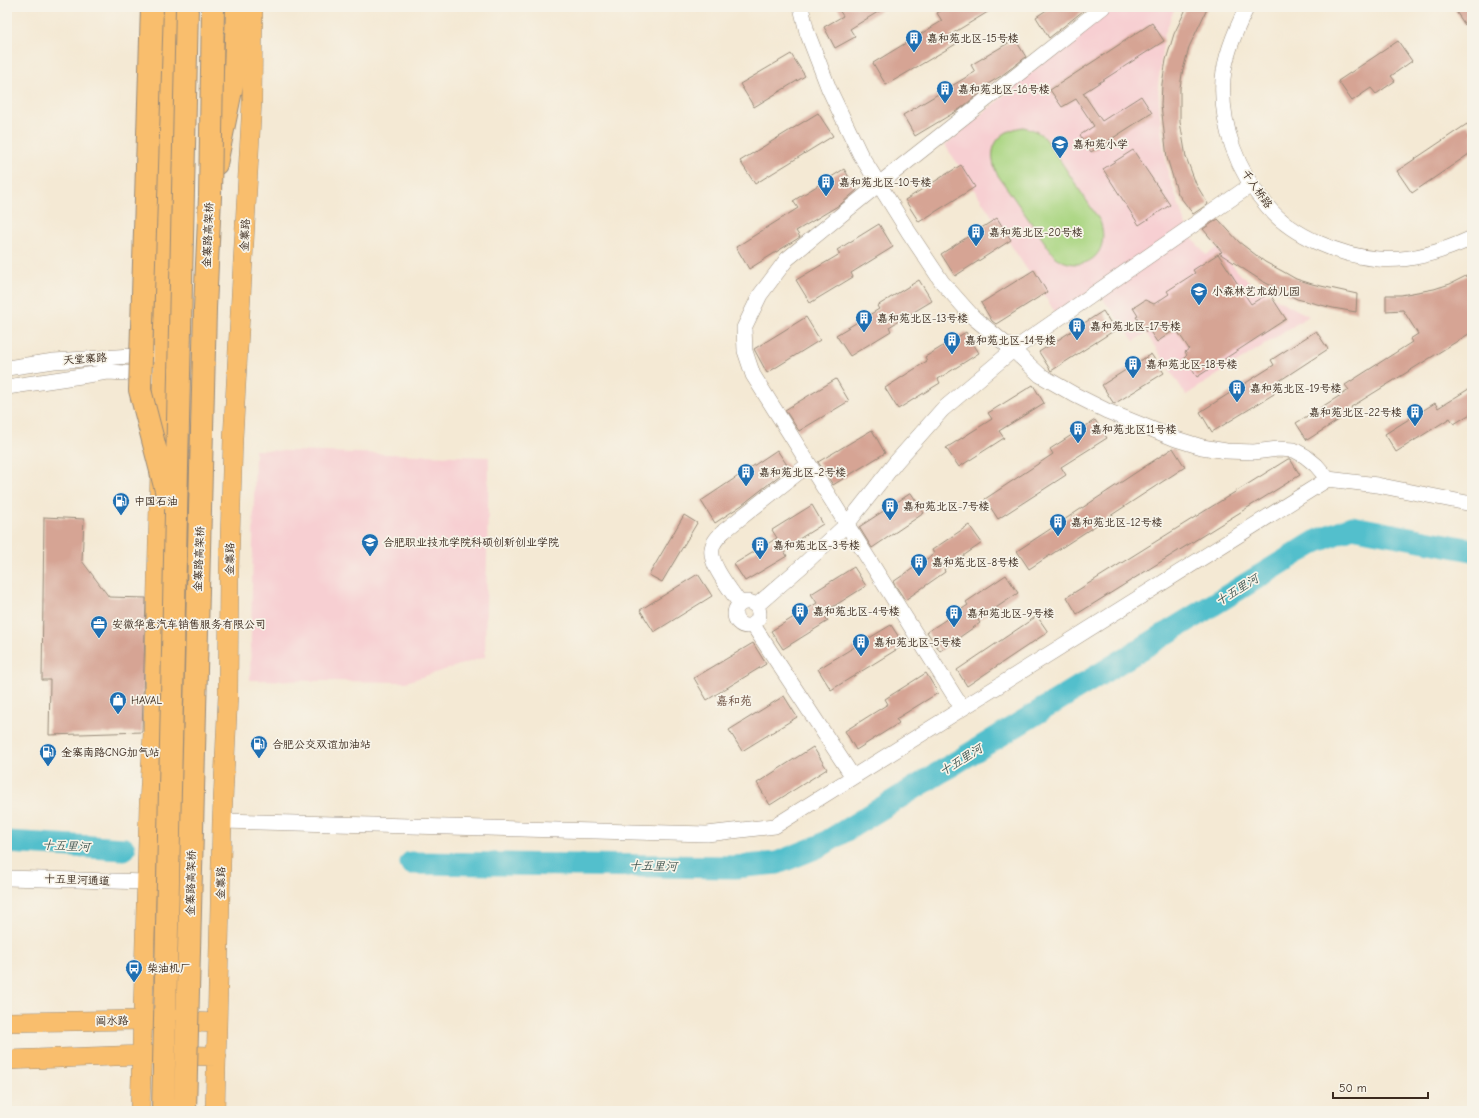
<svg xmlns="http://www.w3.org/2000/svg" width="1479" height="1118" font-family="'Comic Neue','LXGW WenKai TC',sans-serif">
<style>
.built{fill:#f7cfd2}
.green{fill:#abd683;stroke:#738050}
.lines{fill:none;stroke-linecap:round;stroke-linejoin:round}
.river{stroke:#52bfcc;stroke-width:23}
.building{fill:#d6a494}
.minor-casing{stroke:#988a79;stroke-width:16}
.major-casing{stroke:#988a79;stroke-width:20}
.highway-casing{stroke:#988a79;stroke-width:24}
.minor{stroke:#fff;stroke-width:15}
.major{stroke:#f9be6d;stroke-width:19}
.highway{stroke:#f9be6d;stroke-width:22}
.highway-bridge-casing{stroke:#988a79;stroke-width:24;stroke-linecap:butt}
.highway-bridge{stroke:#f9be6d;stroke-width:22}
.labels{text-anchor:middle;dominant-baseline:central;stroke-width:3.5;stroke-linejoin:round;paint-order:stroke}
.poi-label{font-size:11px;fill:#3b2a1e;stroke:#f7f3e8;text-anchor:start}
.street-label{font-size:11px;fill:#3b2a1e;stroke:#f7f3e8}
.water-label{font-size:12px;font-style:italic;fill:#425752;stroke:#f7f3e8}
.neighbourhood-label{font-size:12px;fill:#715547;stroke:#f7f3e8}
</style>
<rect width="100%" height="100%" fill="#f7f3e8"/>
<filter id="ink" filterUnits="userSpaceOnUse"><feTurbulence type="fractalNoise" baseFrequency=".025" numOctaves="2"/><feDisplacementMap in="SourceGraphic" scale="8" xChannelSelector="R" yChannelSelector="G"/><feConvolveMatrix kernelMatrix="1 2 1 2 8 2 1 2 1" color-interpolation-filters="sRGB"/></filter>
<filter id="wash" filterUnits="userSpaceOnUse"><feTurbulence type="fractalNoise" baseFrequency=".012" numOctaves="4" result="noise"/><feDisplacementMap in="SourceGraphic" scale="16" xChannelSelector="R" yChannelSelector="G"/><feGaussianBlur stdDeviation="0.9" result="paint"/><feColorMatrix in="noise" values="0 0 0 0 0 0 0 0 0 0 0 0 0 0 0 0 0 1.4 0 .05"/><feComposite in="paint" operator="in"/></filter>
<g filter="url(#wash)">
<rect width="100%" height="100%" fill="#f4e9d4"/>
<path class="built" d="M1109,7H1175L1164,36L1158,86L1161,130L1168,173L1189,234L1206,255L1217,248L1242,276L1271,296L1309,316L1186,395L1146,333L1134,341L1095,288L1057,315L945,145Z
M255,450L489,457L485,657L406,682L250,680Z"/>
<path class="green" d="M1023,127C1033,129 1039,132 1046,139L1100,221C1112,254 1084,276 1055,257L997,174C986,150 996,131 1023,127Z"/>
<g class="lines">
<path class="river" d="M7,842L124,849
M411,863L735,867L777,863L820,846L1315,542L1352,527L1472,550"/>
</g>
<g id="blocks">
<path class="building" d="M837,7H886L850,29L855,37L835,48L824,27L843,16Z
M947,7H996L950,35L956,44L886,85L873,63L942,21L937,13Z
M1051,7H1088L1049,38L1036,17Z
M1187,7H1208L1189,47L1182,74L1180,88V122L1186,157L1196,184L1208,204L1193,214L1178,194L1167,158L1161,105L1162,84L1166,60L1174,34Z
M1453,7H1472V20L1465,25Z
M1152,23L1164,41L1083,93L1102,121L1141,96L1152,113L1091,152L1080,135L1094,126L1076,99L1062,107L1050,90Z
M1015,39L1026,57L1001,76L983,87L985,89L960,109L915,136L903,115L975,72L971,65Z
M1398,41L1412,61L1391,76L1395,81L1376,94L1371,88L1352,101L1338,81Z
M791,54L805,76L754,107L740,84Z
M818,113L833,136L755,184L740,161Z
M1467,124L1472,131V152L1412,193L1397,171Z
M1133,150L1170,205L1139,225L1103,169Z
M961,165L975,187L919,222L905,200Z
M844,169L857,190L841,204L796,231L800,237L797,239L749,269L736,247L798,208L793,201Z
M997,218L1011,240L955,276L941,254Z
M1218,219L1239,242L1265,262L1282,271L1296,279L1312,284L1357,294L1356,312L1333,308L1297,299L1262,281L1219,253L1222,252L1203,229Z
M879,224L893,247L851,273L853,277L810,303L796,280L840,254L837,250Z
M1218,254L1251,304L1269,293L1286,319L1197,377L1184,358L1187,355L1185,352L1189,349L1176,329L1157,342L1149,330L1146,332L1136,317L1138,316L1133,308L1145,300L1154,304L1169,294L1167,291L1195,273L1193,270Z
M1034,270L1047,292L996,324L992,321L981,303Z
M1472,273V332L1351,407L1353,411L1307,440L1296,423L1349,390L1345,385L1412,342L1410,339L1418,334L1403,310L1386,311V295H1401L1434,289L1450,284Z
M919,280L932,301L889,327L891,331L850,356L836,335L879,309L877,306Z
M1103,311L1115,330L1051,371L1039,352Z
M806,317L820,340L767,373L754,349Z
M1316,331L1328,349L1270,387L1274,394L1212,432L1200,412L1274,365L1271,360Z
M966,332L979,353L938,379L940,383L898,409L885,388L927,361L925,357Z
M1151,354L1164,373L1114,404L1102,385Z
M836,379L849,401L799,431L785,410Z
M1033,385L1044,403L999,431L1004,438L959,467L946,448L992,419L988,413Z
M1472,387V413L1454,424L1450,418L1396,452L1385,434L1435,403L1438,408Z
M1095,420L1107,438L1061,467L1066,475L998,519L985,499L1053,454L1050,449Z
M872,430L885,453L833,485L818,462Z
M1173,448L1185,467L1029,569L1017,551Z
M777,450L789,468L742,505L715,523L701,501Z
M1288,459H1290L1300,475L1077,614L1067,597Z
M911,493L924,513L872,548L859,527Z
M812,505L823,524L783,549L787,556L745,581L734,564L777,538L772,530Z
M684,515L697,523L662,582L649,575Z
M44,517L84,519L82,561L109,597L146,598L142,732L49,735L50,680H42Z
M969,525L982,543L944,569L945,572L905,600L893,582L934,554L932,550Z
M854,567L866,586L823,613L828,621L783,649L771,631L817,603L811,594Z
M698,574L712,596L654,632L640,610Z
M1006,575L1018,593L978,620L980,623L940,651L927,632L968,605L966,602Z
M1037,616L1048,632L967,686L957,670Z
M891,625L904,645L831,690L818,669Z
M753,643L766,664L707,700L694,678Z
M926,673L938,693L896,719L899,723L856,750L845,731L888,704L885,699Z
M784,696L797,717L742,751L729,730Z
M813,747L827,769L770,805L757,783Z"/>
</g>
</g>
<g filter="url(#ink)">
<use href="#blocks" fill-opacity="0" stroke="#988a79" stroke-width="1"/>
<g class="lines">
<g class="minor-casing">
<path id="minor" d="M801,7L807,32L829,89L860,154L908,231L942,282L974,318L1013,350L1040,375L1075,395L1107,411L1176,439L1202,447L1226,451L1254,452L1278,449L1294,450L1305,456L1316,465L1328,479
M1247,7C1236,29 1225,54 1223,79C1220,125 1237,172 1268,207C1292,236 1341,256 1378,259C1409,262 1444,251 1472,238
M7,368L54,361L163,354
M7,387L108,372L163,375
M735 614a12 12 0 1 1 24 0a12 12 0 1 1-24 0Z
M740,604C732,591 709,565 712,549C713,541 719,536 724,531L809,464
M756,606L802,566L847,524L896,462L942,410L1013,350L1251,185
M753,625L853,777
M962,708L753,375L745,351L744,328L760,295L787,259L879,184L1103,7
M222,821L707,834L775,826L1328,479L1377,485L1472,504
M7,878L147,882"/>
</g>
<g class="major-casing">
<path id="major" d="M7,1022L143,1020L217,1023
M7,1060L142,1055L217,1056
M140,1111L149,803L153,732L163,354L169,7
M215,1111L222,821L228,695L229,570L233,438L252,101L253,7"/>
</g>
<g class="highway-casing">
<path id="highway" d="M216,164L235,70L237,7"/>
</g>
<use href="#minor" class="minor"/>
<use href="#major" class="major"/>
<use href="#highway" class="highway"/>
<g class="highway-bridge-casing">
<path id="highway-bridge" d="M152,7L140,390L168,498
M163,1111L187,7
M185,1111L205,309L210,197L213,7"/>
</g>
<use href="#highway-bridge" class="highway-bridge"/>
</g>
</g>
<defs>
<g id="building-pin" transform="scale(0.9)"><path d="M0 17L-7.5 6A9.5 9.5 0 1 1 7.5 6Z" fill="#1f6fb2" stroke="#f7f3e8"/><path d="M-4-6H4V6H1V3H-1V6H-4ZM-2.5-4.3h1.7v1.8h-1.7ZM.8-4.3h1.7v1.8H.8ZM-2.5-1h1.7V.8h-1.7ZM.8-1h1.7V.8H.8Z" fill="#fff"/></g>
<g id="school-pin" transform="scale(0.9)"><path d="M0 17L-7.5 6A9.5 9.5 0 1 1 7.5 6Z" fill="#1f6fb2" stroke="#f7f3e8"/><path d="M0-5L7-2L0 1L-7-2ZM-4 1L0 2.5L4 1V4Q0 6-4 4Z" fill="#fff"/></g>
<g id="fuel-pin" transform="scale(0.9)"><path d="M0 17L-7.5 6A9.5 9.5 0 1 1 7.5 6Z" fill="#1f6fb2" stroke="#f7f3e8"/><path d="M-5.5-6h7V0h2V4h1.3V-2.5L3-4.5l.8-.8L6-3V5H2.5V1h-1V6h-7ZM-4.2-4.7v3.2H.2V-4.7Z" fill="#fff"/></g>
<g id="university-pin" transform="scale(0.9)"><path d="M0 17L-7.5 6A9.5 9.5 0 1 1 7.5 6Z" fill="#1f6fb2" stroke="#f7f3e8"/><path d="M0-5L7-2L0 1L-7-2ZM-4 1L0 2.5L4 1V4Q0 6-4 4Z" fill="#fff"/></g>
<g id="office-pin" transform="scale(0.9)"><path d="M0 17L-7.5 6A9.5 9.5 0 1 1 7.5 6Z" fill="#1f6fb2" stroke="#f7f3e8"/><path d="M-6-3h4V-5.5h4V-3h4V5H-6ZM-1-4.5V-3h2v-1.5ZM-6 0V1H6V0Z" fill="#fff"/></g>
<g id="shop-pin" transform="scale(0.9)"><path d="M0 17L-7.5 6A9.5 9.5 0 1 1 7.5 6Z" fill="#1f6fb2" stroke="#f7f3e8"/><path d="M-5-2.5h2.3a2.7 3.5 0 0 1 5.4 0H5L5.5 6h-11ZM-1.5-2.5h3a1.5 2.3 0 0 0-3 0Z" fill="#fff"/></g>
<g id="bus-pin" transform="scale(0.9)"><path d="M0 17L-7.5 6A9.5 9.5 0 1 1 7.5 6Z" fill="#1f6fb2" stroke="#f7f3e8"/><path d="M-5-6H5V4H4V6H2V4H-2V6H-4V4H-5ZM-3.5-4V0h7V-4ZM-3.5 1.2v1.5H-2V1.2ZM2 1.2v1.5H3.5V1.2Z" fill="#fff"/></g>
</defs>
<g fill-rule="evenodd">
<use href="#building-pin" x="914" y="38"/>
<use href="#building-pin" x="945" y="89"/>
<use href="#school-pin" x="1060" y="144"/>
<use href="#building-pin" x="826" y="182"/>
<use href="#building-pin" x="976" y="232"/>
<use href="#school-pin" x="1199" y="291"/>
<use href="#building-pin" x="864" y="318"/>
<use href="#building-pin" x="1077" y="326"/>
<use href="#building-pin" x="952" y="340"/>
<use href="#building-pin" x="1133" y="364"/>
<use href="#building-pin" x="1237" y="388"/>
<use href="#building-pin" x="1415" y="412"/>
<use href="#building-pin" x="1078" y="429"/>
<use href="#building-pin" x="746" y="472"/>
<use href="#fuel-pin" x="121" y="501"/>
<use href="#building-pin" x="890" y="506"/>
<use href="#building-pin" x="1058" y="522"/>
<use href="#university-pin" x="370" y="542"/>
<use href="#building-pin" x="760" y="545"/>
<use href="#building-pin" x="919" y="562"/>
<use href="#building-pin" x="800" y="611"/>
<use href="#building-pin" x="954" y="613"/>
<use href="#office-pin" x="99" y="624"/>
<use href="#building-pin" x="861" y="642"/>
<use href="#shop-pin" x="118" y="700"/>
<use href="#fuel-pin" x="259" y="744"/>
<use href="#fuel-pin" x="48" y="752"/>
<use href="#bus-pin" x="134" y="968"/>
</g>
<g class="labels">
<g class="poi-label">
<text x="927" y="38">嘉和苑北区-15号楼</text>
<text x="958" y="89">嘉和苑北区-16号楼</text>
<text x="1073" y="144">嘉和苑小学</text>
<text x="839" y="182">嘉和苑北区-10号楼</text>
<text x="989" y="232">嘉和苑北区-20号楼</text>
<text x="1212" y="291">小森林艺术幼儿园</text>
<text x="877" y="318">嘉和苑北区-13号楼</text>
<text x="1090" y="326">嘉和苑北区-17号楼</text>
<text x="965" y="340">嘉和苑北区-14号楼</text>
<text x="1146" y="364">嘉和苑北区-18号楼</text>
<text x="1250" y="388">嘉和苑北区-19号楼</text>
<text x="1402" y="412" text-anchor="end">嘉和苑北区-22号楼</text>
<text x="1091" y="429">嘉和苑北区11号楼</text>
<text x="759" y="472">嘉和苑北区-2号楼</text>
<text x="134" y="501">中国石油</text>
<text x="903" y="506">嘉和苑北区-7号楼</text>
<text x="1071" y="522">嘉和苑北区-12号楼</text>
<text x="383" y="542">合肥职业技术学院科硕创新创业学院</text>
<text x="773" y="545">嘉和苑北区-3号楼</text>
<text x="932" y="562">嘉和苑北区-8号楼</text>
<text x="813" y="611">嘉和苑北区-4号楼</text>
<text x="967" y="613">嘉和苑北区-9号楼</text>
<text x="112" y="624">安徽华意汽车销售服务有限公司</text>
<text x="874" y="642">嘉和苑北区-5号楼</text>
<text x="131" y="700">HAVAL</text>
<text x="272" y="744">合肥公交双谊加油站</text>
<text x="61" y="752">金寨南路CNG加气站</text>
<text x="147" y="968">柴油机厂</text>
</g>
<g class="street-label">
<text transform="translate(1257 189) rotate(55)">千人桥路</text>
<text transform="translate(208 235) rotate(-88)">金寨路高架桥</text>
<text transform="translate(245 235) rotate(-87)">金寨路</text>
<text transform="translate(85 359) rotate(-4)">天堂寨路</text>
<text transform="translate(199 559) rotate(-88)">金寨路高架桥</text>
<text transform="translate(230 559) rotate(-89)">金寨路</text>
<text transform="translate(77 880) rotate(2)">十五里河通道</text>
<text transform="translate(191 883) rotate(-89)">金寨路高架桥</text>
<text transform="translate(221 883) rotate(-89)">金寨路</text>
<text transform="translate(112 1021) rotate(-1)">阊水路</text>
</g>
<g class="water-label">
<text transform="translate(1237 590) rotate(-32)">十五里河</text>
<text transform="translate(961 760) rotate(-32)">十五里河</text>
<text transform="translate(66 846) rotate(3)">十五里河</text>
<text transform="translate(653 866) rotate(1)">十五里河</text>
</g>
<g class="neighbourhood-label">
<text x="734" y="701">嘉和苑</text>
</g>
</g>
<rect width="1479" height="1118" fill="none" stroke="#f7f3e8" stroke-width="24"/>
<path d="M1333 1092v6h95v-6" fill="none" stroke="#3b2a1e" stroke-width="2"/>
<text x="1339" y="1092" font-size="12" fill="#3b2a1e" stroke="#f7f3e8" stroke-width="3" paint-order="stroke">50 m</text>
</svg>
